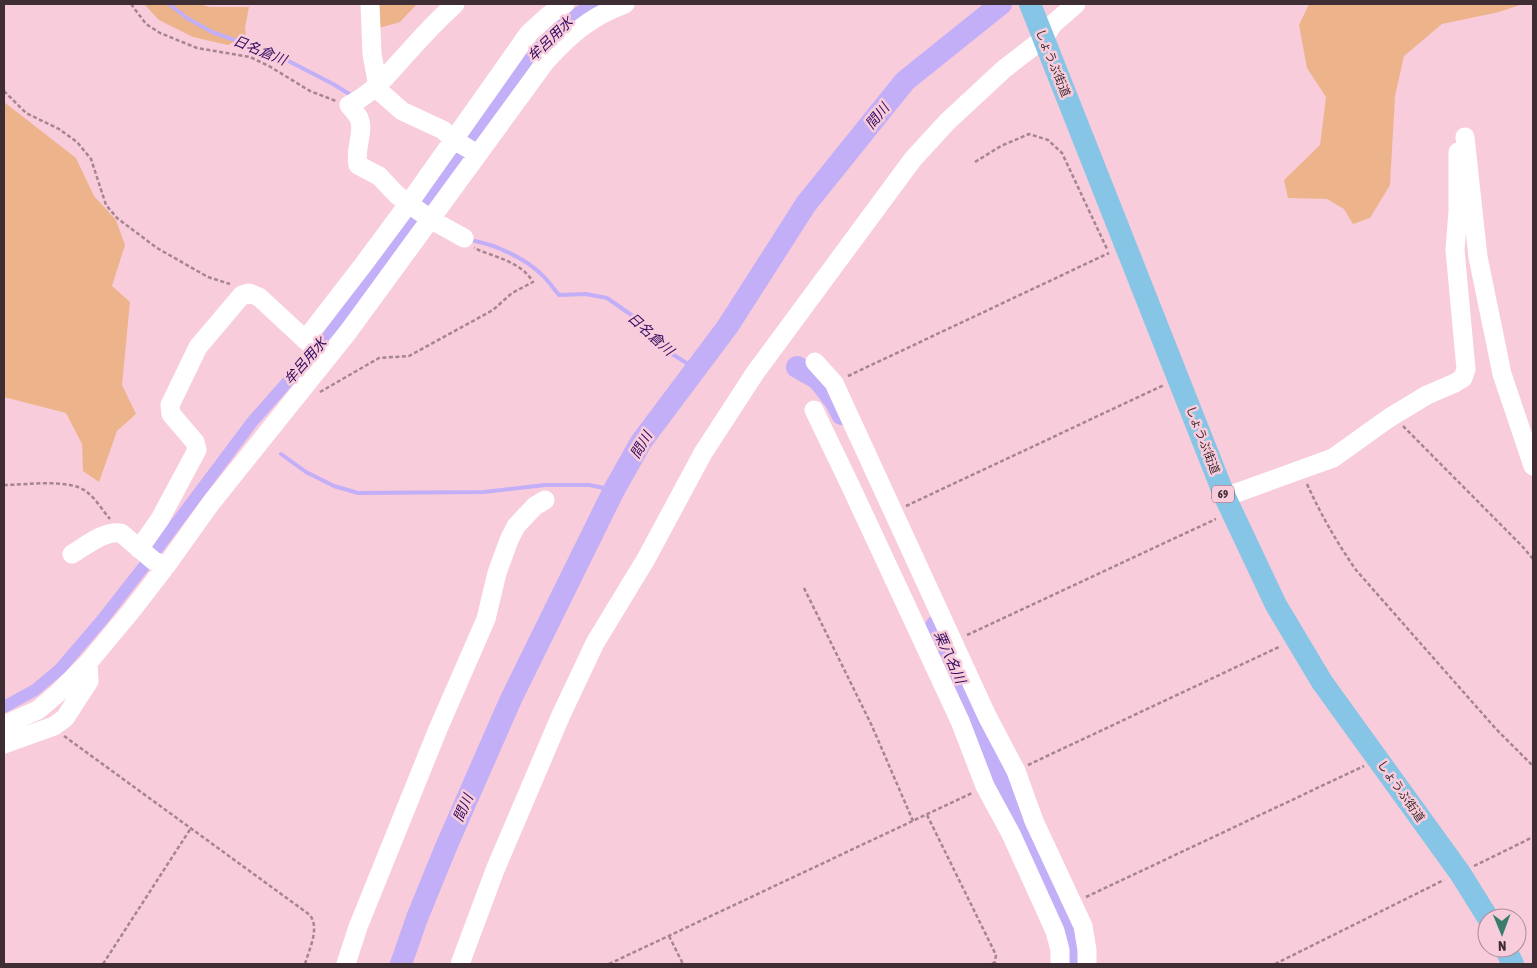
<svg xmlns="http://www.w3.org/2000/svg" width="1537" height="968" font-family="'Asap Condensed','Noto Sans JP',sans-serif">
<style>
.green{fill:#edb48b}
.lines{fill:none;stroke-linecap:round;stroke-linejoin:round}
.stream{stroke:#c3aef8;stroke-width:4}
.canal{stroke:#c3aef8;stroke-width:12}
.river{stroke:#c3aef8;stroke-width:22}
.path{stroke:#a58590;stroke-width:2.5;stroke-dasharray:4 2.5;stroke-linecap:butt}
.minor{stroke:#fff;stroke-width:19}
.major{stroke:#86c5e6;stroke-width:22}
.labels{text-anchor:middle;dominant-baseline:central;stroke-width:5;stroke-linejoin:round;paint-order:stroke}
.shield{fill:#f8ccda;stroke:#765d65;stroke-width:1}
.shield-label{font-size:11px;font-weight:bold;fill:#3e2d33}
.street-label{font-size:12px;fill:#3e2d33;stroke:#f8ccda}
.water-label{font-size:14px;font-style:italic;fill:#330c61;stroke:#f8ccda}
</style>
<rect width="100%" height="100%" fill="#f8ccda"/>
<path class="green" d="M144,4H199L209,7H249L245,28L246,35L228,45L193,37L159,20Z
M377,4H417L400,22L379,28Z
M1309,4H1523L1499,12L1442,24L1404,56L1395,96L1390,185L1370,218L1353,224L1344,209L1327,199L1288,198L1284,180L1320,145L1326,97L1307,68L1299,25Z
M4,102L76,158L94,196L116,220L125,245L112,286L130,302L122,385L136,414L117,431L99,482L83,471L82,444L66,413L4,397Z"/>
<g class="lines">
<path class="stream" d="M169,4L187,18L212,32L277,55L333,84L351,95
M475,241C496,245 526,259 541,274C548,280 553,288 559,295L586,294L607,298L640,321L669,352L696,369
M281,454L306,472L334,486L358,493L484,492L545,485H589L614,490"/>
<path class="canal" d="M4,707L35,690L60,669L102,620L145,565L252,422L328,336L413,221L527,61L550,36L569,18L594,4"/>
<path class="river" d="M797,367L818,379L836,402L842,414
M936,626L1062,910L1072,937L1073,964
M401,964L417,918L446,847L511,699L614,490L641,442L728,326L806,204L905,81L1001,4"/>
<path class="path" d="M131,4L146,24L160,33L197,48L250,57L269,66L310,91L336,101
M4,91L26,113L59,129L77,142L91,159L106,205L117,218L157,248L208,277L230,284
M975,162L1001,146L1029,134L1048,140L1062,153L1107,249
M848,376L1109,253
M320,392L379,358L409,356L493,310L512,293L533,282C521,261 493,257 474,248
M1403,426L1522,546L1533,559
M1307,484C1321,515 1336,541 1356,570L1496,729L1533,766
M4,485C26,485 70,478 87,492C96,499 103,511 110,519
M906,506L1164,385
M804,588L872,726L913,821
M967,635L1216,519
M64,736L310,915C320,929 309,949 305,964
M1028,765L1281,646
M927,815L996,955L995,962L992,964
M1474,866L1533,837
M1086,897L1364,766
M669,936L683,964
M103,964L191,828
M609,964L972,793
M1275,964L1444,880"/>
<path class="minor" d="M370,4L372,54L377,81L376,88L402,111L443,130L453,139L477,154
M455,4C440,18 426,32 412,48C392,69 376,92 349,105C352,109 356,113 359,118C365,131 354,150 358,165L379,176L397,195L430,219L464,238
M1465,137L1478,257L1502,374L1533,466
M305,340L363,265L409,203L529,33L549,15L565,4
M815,362L834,383L987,716L1016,771L1034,821L1083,926L1087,950V964
M814,410L851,487L960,721L985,786L1011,834L1055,931L1060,950V964
M1225,497L1333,458L1389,418L1427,395L1455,383L1463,378L1466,369L1455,250L1458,211V152L1466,151
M139,549L160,519L197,450L195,442L171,414L170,405L198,347L242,295L249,293L259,297L326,359
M72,554C86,546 104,530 121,533L154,561L166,566
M4,725L38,710L58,693L88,663L132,610L166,566L211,503L348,332L546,61C570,35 591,16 625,4
M4,744L54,726L65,718L89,681L88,663
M346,964L358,927L438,729L486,619L497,573L509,540L516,526L535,506L545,500
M460,964L495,870L561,715L595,643L646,559L703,453L755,373L913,159L947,122L1004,69L1044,38L1053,24L1076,4"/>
<path class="major" d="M1030,4L1225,497L1276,605L1322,682L1460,873L1488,918
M1505,948L1513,964"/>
</g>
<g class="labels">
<rect class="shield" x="1212" y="485.5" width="22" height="17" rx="4"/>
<g class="shield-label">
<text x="1223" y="494">69</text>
</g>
<g class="street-label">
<text transform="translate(1053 63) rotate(68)">しょうぶ街道</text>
<text transform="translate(1203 440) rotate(69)">しょうぶ街道</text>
<text transform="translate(1401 791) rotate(55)">しょうぶ街道</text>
</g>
<g class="water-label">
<text transform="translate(550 39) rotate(-44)">牟呂用水</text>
<text transform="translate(260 50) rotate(22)">日名倉川</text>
<text transform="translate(877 116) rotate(-51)">間川</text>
<text transform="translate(651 334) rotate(42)">日名倉川</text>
<text transform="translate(305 361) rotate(-49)">牟呂用水</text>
<text transform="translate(641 445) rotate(-59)">間川</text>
<text transform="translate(950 657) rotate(66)">栗八名川</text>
<text transform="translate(463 808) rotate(-66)">間川</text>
</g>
</g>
<rect width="1537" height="968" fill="none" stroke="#3e2d33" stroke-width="10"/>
<g transform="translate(1502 933) rotate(179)"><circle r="24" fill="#f8ccda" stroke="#ae8c97"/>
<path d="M0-4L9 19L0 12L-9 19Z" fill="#3a7c6e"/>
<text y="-8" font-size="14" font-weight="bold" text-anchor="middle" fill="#3e2d33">N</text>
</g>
</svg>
